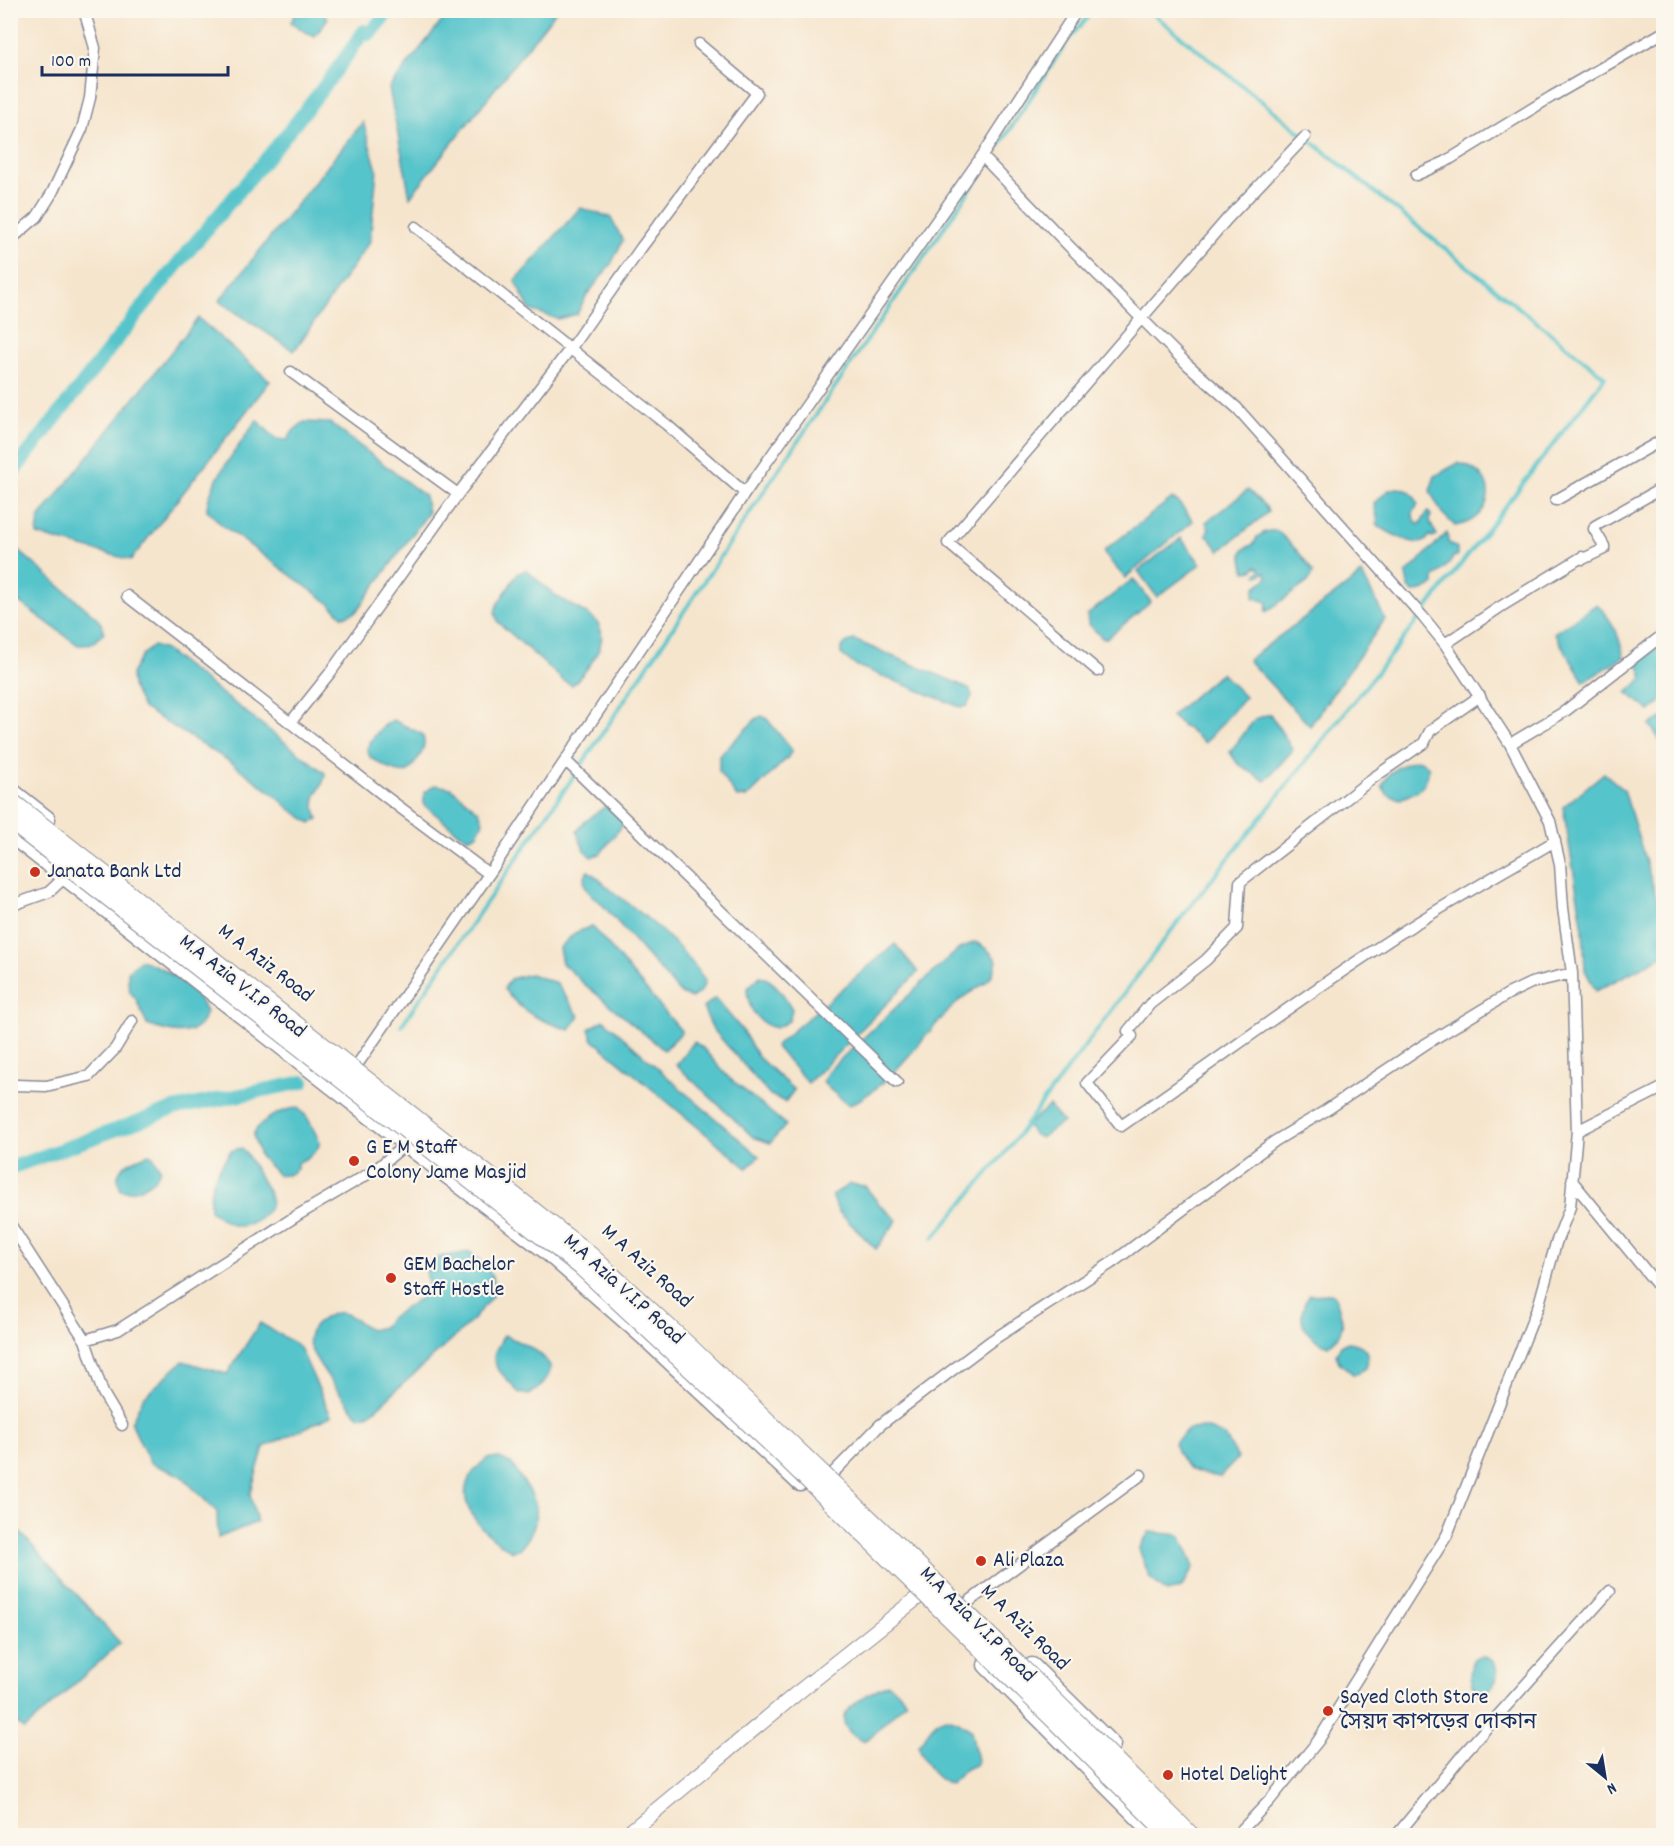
<svg xmlns="http://www.w3.org/2000/svg" width="1674" height="1846" font-family="Dekko,'Noto Sans Bengali',sans-serif">
<style>
.water{fill:#57c4cb;stroke:#397a94;stroke-width:1.5}
.lines{fill:none;stroke-linecap:round;stroke-linejoin:round}
.stream{stroke:#57c4cb;stroke-width:4}
.canal{stroke:#57c4cb;stroke-width:14}
.street-casing{stroke:#888a96;stroke-width:13}
.secondary-casing{stroke:#888a96;stroke-width:16}
.primary-casing{stroke:#888a96;stroke-width:19}
.street{stroke:#fff;stroke-width:10}
.secondary{stroke:#fff;stroke-width:14}
.primary{stroke:#fff;stroke-width:16}
.highway-bridge-casing{stroke:#888a96;stroke-width:20;stroke-linecap:butt}
.highway-bridge{stroke:#fff;stroke-width:18}
.poi-dot{fill:#c8321e;stroke:#fbf7ec;stroke-width:2}
.labels{text-anchor:middle;dominant-baseline:central;stroke-width:4.5;stroke-linejoin:round;paint-order:stroke}
.poi-label{font-size:22px;fill:#1b2f5e;stroke:#fbf7ec;text-anchor:start}
.street-label{font-size:22px;fill:#1b2f5e;stroke:#fbf7ec}
</style>
<rect width="100%" height="100%" fill="#fbf7ec"/>
<filter id="ink" filterUnits="userSpaceOnUse"><feTurbulence type="fractalNoise" baseFrequency=".0167" numOctaves="2"/><feDisplacementMap in="SourceGraphic" scale="12" xChannelSelector="R" yChannelSelector="G"/><feConvolveMatrix kernelMatrix="1 2 1 2 8 2 1 2 1" color-interpolation-filters="sRGB"/></filter>
<filter id="wash" filterUnits="userSpaceOnUse"><feTurbulence type="fractalNoise" baseFrequency=".008" numOctaves="4" result="noise"/><feDisplacementMap in="SourceGraphic" scale="24" xChannelSelector="R" yChannelSelector="G"/><feGaussianBlur stdDeviation="1.35" result="paint"/><feColorMatrix in="noise" values="0 0 0 0 0 0 0 0 0 0 0 0 0 0 0 0 0 1.4 0 .05"/><feComposite in="paint" operator="in"/></filter>
<g filter="url(#wash)">
<rect width="100%" height="100%" fill="#f6e5cd"/>
<path class="water" d="M297,11H320L328,18L315,36L305,32L291,22Z
M450,11H556L410,197L389,88Z
M363,122L377,170L370,241L294,351L219,301Z
M580,208L610,217L623,240L611,264L587,295L577,314L558,319L530,310L515,281Z
M198,318L270,381L131,560L37,535L39,518Z
M257,420L276,439L287,440L294,430L304,422L330,423L425,496L428,513L356,612L343,617L330,604L222,525L207,510C207,484 242,442 257,420Z
M1458,463C1503,474 1494,520 1455,526L1442,513L1430,491L1435,476Z
M1396,488C1408,488 1413,494 1418,503C1414,514 1409,513 1418,524H1420L1428,512L1431,515C1428,523 1433,528 1437,535L1432,537L1430,535C1428,538 1427,541 1423,542C1413,546 1384,531 1377,524C1379,516 1374,511 1374,503L1389,490Z
M1248,490L1266,507L1268,512L1220,551L1206,534L1209,529L1206,522Z
M1171,499L1177,501L1193,521L1125,578L1105,555V550Z
M1276,530C1288,540 1306,559 1313,573L1308,582L1266,612L1267,602L1254,598L1255,588L1267,578V575L1265,572L1258,576L1256,574L1260,571V568L1256,566L1253,570L1245,572C1244,567 1240,556 1243,551C1248,544 1254,548 1257,537L1265,532Z
M1447,533L1448,542L1457,548V556L1453,557C1450,566 1440,571 1434,578V584C1428,590 1422,592 1413,592L1408,586L1406,574Z
M1181,538L1201,564L1157,597L1138,571Z
M11,544L96,617L102,625L104,633C95,642 90,646 78,645L11,596Z
M526,570C537,579 547,589 558,597C570,605 583,610 594,619C615,638 587,671 572,685L564,681L498,622L495,612L497,605L517,574Z
M1362,574L1385,619L1310,726L1248,660Z
M1133,579L1151,602L1107,638H1102L1088,623L1087,615Z
M1597,604C1614,623 1618,632 1624,657L1584,682L1554,633Z
M854,640L957,683L970,690L972,696L967,706L960,707L855,665L841,654V648L847,642Z
M1663,642V700L1650,711L1627,693L1643,678L1638,663Z
M153,646L165,650L325,773C325,784 318,788 315,798C313,804 316,813 318,819L311,823L290,809L276,796L229,761L143,708L132,686L131,674L142,655Z
M1221,673L1245,697L1205,743L1171,716Z
M1270,714L1293,750L1265,781L1237,763L1230,752L1255,719Z
M762,716L767,719L792,750L788,757L751,794L746,797H737L719,772V756L757,718Z
M1663,717V745L1650,725Z
M393,720L422,734C429,748 417,760 408,772C394,775 382,764 370,757L367,748C373,736 381,726 393,720Z
M1416,760L1425,763L1429,768C1426,789 1419,791 1400,799L1388,795L1382,786C1390,770 1399,765 1416,760Z
M1604,773L1624,790L1663,919L1664,955L1596,991L1585,970L1583,929L1563,807Z
M435,785L451,788L479,811L483,822L477,834L468,838L463,836L424,805V793Z
M606,806L624,823L600,854L591,857L584,850L577,832L583,823Z
M588,871C599,878 607,887 617,895C649,918 683,947 705,980C703,990 699,994 691,998L681,994L600,902C590,895 578,884 588,871Z
M592,926L682,1032L664,1050L583,983L562,963L559,948L575,933Z
M975,942C985,946 991,952 997,961C995,967 994,973 990,978C982,987 969,992 960,1000C922,1033 896,1084 849,1105L828,1088L823,1081L828,1071L939,967L959,949Z
M895,944L918,972L808,1083L775,1046Z
M140,960C163,966 197,988 206,1012C204,1016 203,1022 200,1025C187,1039 162,1030 147,1025L136,999L130,992L128,982V971Z
M530,974L556,983L579,1016L570,1030C541,1021 523,1014 504,989L510,979Z
M760,976C776,981 783,994 792,1009L789,1021L776,1028C757,1024 748,1008 747,989Z
M715,998L742,1030L758,1057L794,1090L785,1102L770,1095L743,1064L713,1029L703,1008Z
M604,1020L682,1090L759,1156L747,1168L593,1040L589,1029Z
M694,1042L702,1047L728,1077L786,1125L770,1143L753,1137L676,1065Z
M1049,1106L1063,1122L1041,1138L1033,1134L1027,1125Z
M298,1108L307,1117L320,1142C317,1154 307,1158 297,1163V1169L288,1175H278L260,1156L253,1135C260,1120 282,1109 298,1108Z
M241,1148L246,1153L270,1195C271,1199 271,1205 269,1209C264,1216 249,1226 240,1226C229,1226 218,1216 210,1210C209,1181 216,1173 231,1151Z
M149,1154L153,1156L160,1169C158,1183 133,1194 121,1190C110,1167 131,1161 149,1154Z
M850,1184L865,1186L880,1205L897,1220L876,1249L838,1211L832,1195Z
M470,1252C482,1263 498,1275 494,1294L471,1322L370,1414L360,1417C347,1404 314,1360 309,1344C305,1329 329,1310 342,1313C352,1315 362,1325 370,1330L383,1327L390,1318L426,1294L429,1287L426,1270L429,1264L440,1257Z
M1329,1294L1335,1296C1342,1319 1350,1328 1328,1346C1304,1336 1293,1317 1310,1295Z
M260,1323L299,1346L331,1416L264,1447L250,1494L257,1522L218,1538L217,1512L180,1475L150,1463L131,1423L143,1398L183,1361L227,1374Z
M504,1335C522,1344 542,1349 551,1368C548,1380 540,1388 529,1395L519,1393L497,1368L494,1359L495,1352Z
M1348,1342C1365,1344 1371,1352 1366,1368L1354,1375L1339,1362L1336,1355L1341,1346Z
M1206,1428L1225,1436L1238,1458L1220,1477C1193,1473 1183,1470 1174,1443L1189,1429Z
M488,1458H499L511,1463L531,1493L536,1506L535,1523L529,1537L521,1548L512,1551C475,1529 442,1492 488,1458Z
M11,1522L120,1643L24,1730L11,1716Z
M1149,1532L1180,1535L1194,1567L1181,1588L1167,1592L1150,1578L1139,1549Z
M1485,1656C1503,1664 1500,1686 1483,1694C1471,1690 1469,1679 1471,1668C1472,1664 1471,1661 1475,1658C1477,1657 1482,1656 1485,1656Z
M888,1684L900,1693L906,1702L868,1739L862,1741C852,1736 837,1723 847,1711C854,1702 877,1688 888,1684Z
M946,1718L957,1721L971,1730L977,1761L975,1765L966,1769L950,1784C933,1780 924,1760 918,1745L937,1721Z"/>
<g class="lines">
<path class="stream" d="M990,160L1068,40L1094,10
M401,1026L578,770L779,469L986,166
M933,1238L1004,1154L1177,923L1397,647L1605,377L1148,10"/>
<path class="canal" d="M10,476C64,408 116,339 171,272C236,193 306,117 364,31L369,34L390,10
M10,1168L173,1109L303,1082"/>
</g>
</g>
<g filter="url(#ink)">
<g class="lines">
<g class="street-casing">
<path id="street" d="M982,156L1069,246L1188,365L1237,408L1423,617L1445,644L1510,744L1550,821L1560,864L1563,908L1572,973L1577,1131
M1416,175L1445,162L1551,97L1664,32
M416,227L667,425L745,493
M10,240L37,217L52,193L82,129L90,98L95,48L84,10
M291,372L458,494
M1556,500L1664,439
M127,596L386,797L489,874L745,493L982,156L1077,10
M1445,644L1500,607L1582,557L1583,559L1604,549V546L1594,529L1595,526L1664,487
M1098,671L948,543L1227,219L1305,137
M1480,696L1430,731L1424,743L1373,778L1240,882L1237,928L1206,960L1150,1004L1128,1031L1132,1036L1087,1083L1121,1126C1208,1067 1291,1004 1379,947C1436,909 1496,876 1555,841
M290,723L330,673L458,494L570,349L641,248L757,93L699,44
M1510,744L1564,712L1664,634
M566,761L897,1082
M10,906L49,892L66,876
M357,1065L489,874
M10,1087L16,1085L46,1086L89,1076L115,1049L132,1021
M1572,1181L1664,1293
M10,1224L85,1340
M122,1425L103,1393L85,1340L118,1330L298,1215L375,1170L406,1144
M832,1474L880,1425L947,1374L991,1341L1113,1262L1275,1141L1325,1111L1424,1045L1508,994L1531,983L1572,973
M967,1603L1141,1475
M1236,1836L1270,1800L1318,1741L1447,1535L1539,1304L1556,1243L1570,1207L1577,1131L1664,1087
M1396,1836L1465,1752L1610,1591"/>
</g>
<g class="secondary-casing">
<path id="secondary" d="M625,1836L796,1694L931,1587"/>
</g>
<g class="primary-casing">
<path id="primary" d="M10,790L47,819
M10,834L406,1144L545,1250L642,1335L800,1483
M986,1665L1157,1836
M1032,1666L1112,1745"/>
</g>
<use href="#street" class="street"/>
<use href="#secondary" class="secondary"/>
<use href="#primary" class="primary"/>
<g class="highway-bridge-casing">
<path id="highway-bridge" d="M10,801L589,1255L687,1345L914,1562L1191,1836
M10,820L581,1266L773,1445L1055,1720L1171,1836"/>
</g>
<use href="#highway-bridge" class="highway-bridge"/>
</g>
</g>
<g class="poi-dot">
<circle cx="35" cy="872" r="6"/>
<circle cx="354" cy="1161" r="6"/>
<circle cx="391" cy="1278" r="6"/>
<circle cx="981" cy="1561" r="6"/>
<circle cx="1328" cy="1711" r="6"/>
<circle cx="1168" cy="1775" r="6"/>
</g>
<g class="labels">
<g class="poi-label">
<text x="47" y="872">Janata Bank Ltd</text>
<text x="366" y="1148">G E M Staff<tspan x="366" dy="25">Colony Jame Masjid</tspan></text>
<text x="403" y="1265">GEM Bachelor<tspan x="403" dy="25">Staff Hostle</tspan></text>
<text x="993" y="1561">Ali Plaza</text>
<text x="1340" y="1698">Sayed Cloth Store<tspan x="1340" dy="25">সৈয়দ কাপড়ের দোকান</tspan></text>
<text x="1180" y="1775">Hotel Delight</text>
</g>
<g class="street-label">
<text transform="translate(265 964) rotate(38)">M A Aziz Road</text>
<text transform="translate(242 987) rotate(38)">M.A Azia V.I.P Road</text>
<text transform="translate(646 1267) rotate(42)">M A Aziz Road</text>
<text transform="translate(623 1290) rotate(42)">M.A Azia V.I.P Road</text>
<text transform="translate(977 1625) rotate(45)">M.A Azia V.I.P Road</text>
<text transform="translate(1024 1628) rotate(44)">M A Aziz Road</text>
</g>
</g>
<rect width="1674" height="1846" fill="none" stroke="#fbf7ec" stroke-width="36"/>
<g transform="translate(1605 1777) rotate(150)" stroke="#fbf7ec" stroke-width="4.5" paint-order="stroke">
<path d="M0-4.5L10 22L0 15L-10 22Z" fill="#1b2f5e"/>
<text y="-9" font-size="16" font-weight="bold" text-anchor="middle" fill="#1b2f5e">N</text>
</g>
<path d="M42 66v9h186v-9" fill="none" stroke="#1b2f5e" stroke-width="3"/>
<text x="51" y="66" font-size="18" fill="#1b2f5e" stroke="#fbf7ec" stroke-width="4.5" paint-order="stroke">100 m</text>
</svg>
